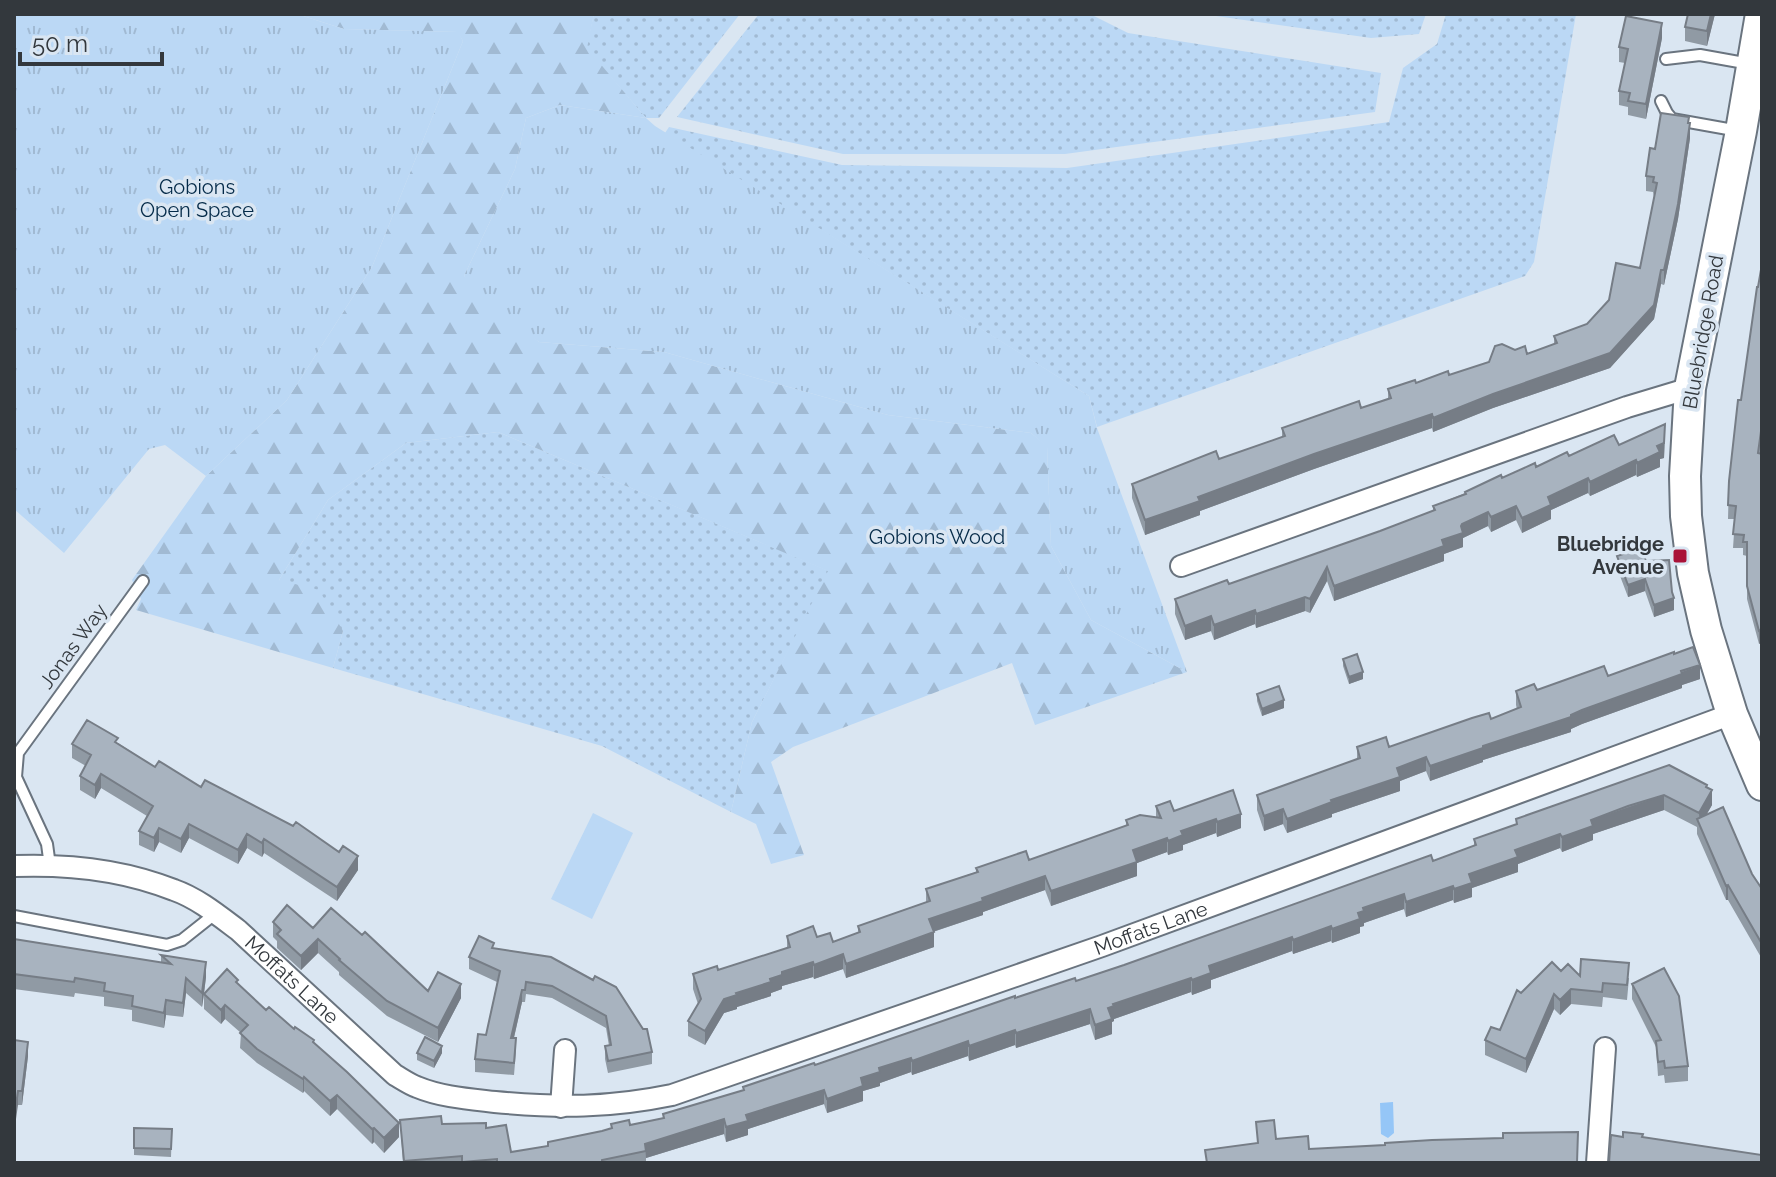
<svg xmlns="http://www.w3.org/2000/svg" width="1776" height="1177" font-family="Raleway,sans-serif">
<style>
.grass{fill:url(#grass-dots)}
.forest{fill:url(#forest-firs)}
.park{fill:url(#park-tufts)}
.garden{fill:#bbd8f5}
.water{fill:#95c6f7}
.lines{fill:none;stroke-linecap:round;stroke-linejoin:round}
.lane-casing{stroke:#6a747f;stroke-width:14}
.street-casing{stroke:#6a747f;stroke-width:24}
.secondary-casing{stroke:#6a747f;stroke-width:34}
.lane{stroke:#fff;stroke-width:10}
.street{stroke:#fff;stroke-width:20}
.secondary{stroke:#fff;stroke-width:30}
.wall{fill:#909aa4}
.shaded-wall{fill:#767d86}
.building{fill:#a8b3bf;stroke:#767d86;stroke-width:2}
.poi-dot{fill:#a91238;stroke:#dae6f2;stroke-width:3}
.labels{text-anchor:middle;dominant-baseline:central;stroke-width:7;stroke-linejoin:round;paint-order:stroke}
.park-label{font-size:20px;fill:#052b49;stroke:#dae6f2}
.street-label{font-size:20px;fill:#33383d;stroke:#dae6f2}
.poi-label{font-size:20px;font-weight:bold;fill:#33383d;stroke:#dae6f2;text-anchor:end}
</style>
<defs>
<pattern id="grass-dots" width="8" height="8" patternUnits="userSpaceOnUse" patternTransform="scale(2)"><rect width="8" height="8" fill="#bbd8f5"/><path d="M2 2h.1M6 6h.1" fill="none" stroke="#a1bad3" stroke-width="1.8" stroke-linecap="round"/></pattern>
<pattern id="forest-firs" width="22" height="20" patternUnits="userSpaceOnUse" patternTransform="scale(2)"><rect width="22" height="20" fill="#bbd8f5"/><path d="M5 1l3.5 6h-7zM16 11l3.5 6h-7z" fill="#a1bad3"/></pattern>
<pattern id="park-tufts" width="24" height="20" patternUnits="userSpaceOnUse" patternTransform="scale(2)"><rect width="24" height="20" fill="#bbd8f5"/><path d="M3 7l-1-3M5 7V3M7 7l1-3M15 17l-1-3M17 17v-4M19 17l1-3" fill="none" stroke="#a1bad3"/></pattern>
</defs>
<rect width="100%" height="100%" fill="#dae6f2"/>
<path class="grass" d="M594,14H740L659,118H646L586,48Z
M759,14H1090L1128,33L1381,73L1375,112L1065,154H843L677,117Z
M1202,14H1426L1419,34L1371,38Z
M1446,14H1576L1534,262L1525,276L1097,427L1089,396L665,133L669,127L842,165L1067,168L1389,122L1403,68L1437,44Z
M498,432L829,571L752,722L731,812L602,746L333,668L343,631L279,580L328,500L406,443Z"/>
<path class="forest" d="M297,14H594L587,48L646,118L560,105L526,118L515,169L464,276L539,342L664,352L888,415L1031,433L1047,446L1051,546L1091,620L1187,672L1035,725L1012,663L793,747L771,762L804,855L771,864L756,824L731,812L752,722L828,571L498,432L406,443L328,500L279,580L319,590L343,631L333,668L136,610L141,599L132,580L206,476L287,400L372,267L463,41L457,32L344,29Z"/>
<path class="park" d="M14,14H297L344,29L458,32L463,41L372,267L287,400L206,476L165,445L149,449L64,553L14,509Z
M560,105L646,118L655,126L1089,396L1097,428L1187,672L1091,620L1051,546L1047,447L1031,433L888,415L664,352L539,342L482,301L464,276L515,169L526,118Z"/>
<path class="garden" d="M593,813L633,833L592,919L551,899Z"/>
<path class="water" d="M1393,1102L1394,1133L1388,1138L1381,1134L1380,1103Z"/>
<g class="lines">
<g class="lane-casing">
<path id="lane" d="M1666,59L1700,55L1750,64
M1661,101L1667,113L1672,119L1739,131
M50,866L47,844L16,777L18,753L143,581
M14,916L167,945L182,940L216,913"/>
</g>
<g class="street-casing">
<g id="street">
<path d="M1181,566L1627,407L1690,388"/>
<path id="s1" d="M14,866C68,864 124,870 174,890C197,898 218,915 238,930L395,1075C402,1079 409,1084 417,1087C441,1097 469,1099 495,1102C559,1108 609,1108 672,1095L1102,946L1732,714"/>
<path d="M561,1107L565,1050"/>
<path d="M1597,1163L1605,1048"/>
</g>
</g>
<g class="secondary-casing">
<path id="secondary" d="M1761,14L1741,131L1690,388L1685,476L1686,516L1693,573L1706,630L1732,714L1762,785"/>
</g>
<use href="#lane" class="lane"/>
<use href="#street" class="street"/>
<use href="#secondary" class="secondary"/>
</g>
<path class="wall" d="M1688,14H1715L1707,46L1685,41V27Z
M1662,38L1646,119L1628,115V107L1619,105V91L1625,63L1619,62V47Z
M1689,123L1690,138L1678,219L1668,266L1664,285L1661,284L1654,319L1610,368L1493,408L1433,432L1432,428L1314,469L1200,511V515L1145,535L1132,498V484L1219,459L1282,437V428L1361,408L1388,399V389L1449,375L1489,362L1515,350L1527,354L1554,344V336L1587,324L1640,268L1654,197L1653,192L1646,191V176L1655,149Z
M1762,264V437L1760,453L1759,644L1747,599V556L1743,555V548H1733L1735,519H1728L1729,481Z
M1665,439L1664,458L1660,459V467L1637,477L1636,475L1590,496L1588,493L1551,510V519L1522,533L1516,520L1491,532L1488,526L1463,538V547L1444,554V561L1334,601L1327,581L1310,613L1305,611L1256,628L1255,624L1214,640L1211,631L1185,640L1175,614V599L1229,584L1380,531L1433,511V506L1502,478L1569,456L1619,445Z
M1617,556L1646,561L1674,610L1654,617L1645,591L1628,597L1617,568Z
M1674,654L1700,679L1682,685V688L1582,724L1571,729V732L1483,760V762L1430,781L1426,771L1400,781V791L1332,814V817L1287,833L1283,824L1264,831L1257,810V795L1357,759V747H1389L1491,719L1517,709L1516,705V691L1537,690L1608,676Z
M1343,659L1363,679L1349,684L1343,666Z
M1257,694L1284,708L1262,716L1257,701Z
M118,743L155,767L201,787L358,870L337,901L264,853L262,857L247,848L238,864L189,838L181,853L159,842L154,852L139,845V831L147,816L101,788L95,799L80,790V776L86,766L72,758V744Z
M1707,788L1712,805L1706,815L1752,874L1762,889V959L1728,900H1726L1697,834V827L1664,810L1593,834V840L1562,852L1560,848L1518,864V872L1472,888V897L1454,903L1453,900L1406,917L1404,909L1364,923V926L1360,927V933L1332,943L1331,941L1293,954L1292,951L1211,980V988L1192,995L1191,992L1114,1019V1021L1112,1022V1034L1095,1040L1090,1024L1016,1048L1015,1045L969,1061L968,1056L912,1075L911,1072L880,1083V1086L863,1091V1101L827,1113L824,1104L748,1129V1135L726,1142L724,1134L646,1158V1163H403L400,1120L486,1128L511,1152L548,1146V1142L602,1131L611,1128V1124L630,1125L663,1118V1114L743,1090V1087L815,1065L1015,998L1076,981L1433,861L1474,846V839L1516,824V819Z
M1233,790L1241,828L1217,837L1216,833L1183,845V850L1168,855L1167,852L1137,863V876L1051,906L1045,890L983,912V915L933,932L934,947L846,978L843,969L814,979L813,977L782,986V989L771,993V996L737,1007V1009L724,1013L705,1045L688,1036V1021L698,1004L693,989V974L718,970L787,948V936L817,937L833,942L858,933V926L926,902V889L976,872V868L1029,860L1126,826V820L1156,817V806L1174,811Z
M273,922L362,935L428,991L461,998L438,1042L387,1016L339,975V972L318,953L301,970L277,948V941L273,937Z
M14,939L161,963V955L206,977L204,994L238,984L266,1010L314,1044L399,1137L384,1153L374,1142L372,1144L337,1109L330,1116L304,1091L303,1093L257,1063L240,1048L241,1033L225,1019L221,1024L204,1009V995L202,1007L186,993L183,1017L166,1015L164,1028L132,1021V1010L104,1006V997L75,993L74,997L14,989Z
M494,948L551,957L652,1052V1064L608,1073L605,1059V1046H609L606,1028L552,998L526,994L525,1002H522L514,1038L516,1051L514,1075L475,1072V1059L486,1035L497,982L469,969V957Z
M1561,971L1580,976L1629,978L1627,1000L1603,997L1602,1007L1571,1004L1560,1015L1554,1009L1526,1073L1485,1055V1040L1500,1030L1521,993Z
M1632,984L1688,1066V1081L1665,1083L1664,1075L1658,1076L1656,1047L1632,999Z
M14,1040L28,1056L22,1105H18Z
M417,1053H442L434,1068L417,1060Z
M134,1128L172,1129L171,1157L134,1155Z"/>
<path class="shaded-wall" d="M1711,14H1715L1707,46V31Z
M1662,23V38L1646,119V104Z
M1690,123V138L1678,219L1664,285V270Z
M1661,270V284L1654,319L1610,368L1493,408L1433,432V418L1493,394Z
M1432,414V428L1314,469L1200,511V515L1145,535V520L1198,497L1314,454Z
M1665,424L1664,458L1660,459V467L1637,477V463L1657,446Z
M1636,460V475L1590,496V482Z
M1588,478V493L1551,510V519L1522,533V518L1548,497Z
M1516,506V520L1491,532V517Z
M1488,512V526L1463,538V547L1444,554V561L1334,601V586L1442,540L1462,524Z
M1327,567V581L1310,613V599Z
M1645,579V591L1628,597V585Z
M1305,597V611L1256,628V614Z
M1674,598V610L1654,617V605Z
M1255,610V624L1214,640V625Z
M1211,616V631L1185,640V626Z
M1762,630V643L1759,644V631Z
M1700,665V679L1682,685V688L1582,724L1571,729V732L1483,760V762L1430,781V766L1483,746L1571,715Z
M1363,672V679L1349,684V677Z
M1284,700V708L1262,716V709Z
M1426,757V771L1400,781V791L1332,814V817L1287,833V819L1331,800L1397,768Z
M101,774V788L95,799V785Z
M1707,785L1706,800L1712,790V805L1700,826L1699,813Z
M1664,795V810L1593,834V840L1562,852V837L1591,820Z
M1283,809V824L1264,831V816Z
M1241,814V828L1217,837V822Z
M1216,819V833L1183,845V850L1168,855V841L1181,831Z
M189,824V838L181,853V839Z
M159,828V842L154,852V838Z
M247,834V848L238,864V850Z
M1560,834V848L1518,864V872L1472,888V897L1454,903V889L1469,874L1515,850Z
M1167,838V852L1137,863V876L1051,906V891L1133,850Z
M264,839V853L262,857V843Z
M358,856V870L337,901V887Z
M1045,876V890L983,912V915L929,933V919L982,898Z
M1728,885V900H1726V886Z
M1453,886V900L1406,917V902Z
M1404,894V909L1364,923V926L1360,927V933L1332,943V929L1358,913L1363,908Z
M1331,926V941L1293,954V940Z
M934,932V947L846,978V964Z
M1292,937V951L1211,980V988L1192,995V980L1209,966Z
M318,939V953L301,970V956Z
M843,954V969L814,979V965Z
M206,962V977L202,1007V993Z
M813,962V977L782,986V989L771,993V996L737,1007V1009L724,1013L705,1045V1031L724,999L770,979L782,972Z
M186,978V993L183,1017V1003Z
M1191,978V992L1114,1019V1021L1112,1022V1034L1095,1040V1025L1108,1008L1113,1004Z
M461,984V998L438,1042V1028Z
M1571,989V1004L1560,1015V1000Z
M522,990V1002L511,1050V1038Z
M1554,994V1009L1526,1073V1059Z
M166,1000V1015L164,1028V1013Z
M225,1005V1019L221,1024V1010Z
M1090,1009V1024L1016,1048V1033Z
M1015,1030V1045L969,1061V1046Z
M968,1041V1056L912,1075V1061Z
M28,1042V1056L22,1105V1091Z
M442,1046V1053L434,1068V1061Z
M911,1058V1072L880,1083V1086L863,1091V1101L827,1113V1099L861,1078L879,1068Z
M304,1077V1091L303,1093V1079Z
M824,1090V1104L748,1129V1135L726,1142V1127L746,1115Z
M18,1091V1105L14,1133V1119Z
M337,1095V1109L330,1116V1101Z
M724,1119V1134L646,1158L645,1144Z
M399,1123V1137L384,1153V1138Z
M374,1128V1142L372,1144V1129Z"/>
<path class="building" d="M1688,14H1711L1707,31L1685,27Z
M1626,16L1662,23L1646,104L1628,101L1630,93L1619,91L1628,49L1619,47Z
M1661,113L1689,117L1688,123H1690L1678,204L1668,252L1664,270H1661L1654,305L1610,353L1493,394L1433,418L1432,414L1314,454L1198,497L1200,501L1145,520L1132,484L1216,451L1219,459L1285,436L1282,428L1359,401L1361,408L1391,398L1388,389L1415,380L1416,383L1448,371L1449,375L1489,362L1495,346L1502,344L1515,350L1525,346L1527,354L1557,343L1554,336L1587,324L1609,300L1616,263L1640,268L1657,183L1653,182L1654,177L1646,176L1650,148L1655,149Z
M1762,264V424L1758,453L1762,454V630L1759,631L1747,586V542H1743L1744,535L1733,534L1736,506L1728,505L1729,481L1738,400H1741L1757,287H1758Z
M1665,424L1664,443L1657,446L1660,452L1637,463L1636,460L1590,482L1588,478L1548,497L1551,505L1522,518L1516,506L1491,517L1488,512L1462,524L1461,526L1463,533L1442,540L1444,546L1334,586L1327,567L1310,599L1305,597L1256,614L1255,610L1214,625L1211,616L1185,626L1175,599L1227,580L1229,584L1380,531L1435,510L1433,506L1466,494L1465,492L1501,475L1502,478L1535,463L1536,467L1567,452L1569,456L1614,435L1619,445Z
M1641,548L1646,561L1669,560L1672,592L1674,598L1654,605L1645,579L1628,585L1617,556Z
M1693,647L1700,665L1681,671L1682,674L1582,710L1571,715V717L1483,746V748L1430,766L1426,757L1397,768L1400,777L1331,800L1332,802L1287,819L1283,809L1264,816L1257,795L1360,758L1357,747L1386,737L1389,747L1472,718L1489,713L1491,719L1521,707L1516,691L1534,684L1537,690L1604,666L1608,676L1674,652V654Z
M1357,654L1363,672L1349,677L1343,659Z
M1279,686L1284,700L1262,709L1257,694Z
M87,720L118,738L115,742L155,767L159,761L201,787L205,780L293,826L296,822L339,852L343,846L358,856L337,887L264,839L262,843L247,834L238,850L189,824L181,839L159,828L154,838L139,831L153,806L101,774L95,785L80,776L91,755L72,744Z
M1669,765L1707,785L1706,787L1712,790L1699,813L1664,795L1628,806L1591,820L1593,826L1562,837L1560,834L1515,850L1518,857L1469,874L1472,883L1454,889L1453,886L1406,902L1404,894L1363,908L1364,911L1358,913L1360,919L1332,929L1331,926L1293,940L1292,937L1209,966L1211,973L1192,980L1191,978L1113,1004L1114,1006L1108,1008L1112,1019L1095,1025L1090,1009L1016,1033L1015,1030L969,1046L968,1041L912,1061L911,1058L879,1068L880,1072L861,1078L863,1086L827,1099L824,1090L746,1115L748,1121L726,1127L724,1119L645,1144L646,1151L602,1160V1163H497V1159L462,1162V1156L404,1161L400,1120L441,1116L442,1124L486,1123V1128L506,1125L511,1152L548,1146V1142L602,1131L612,1128L611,1124L629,1120L630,1125L664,1118L663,1114L744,1090L743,1087L814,1063L815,1065L1015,996V998L1075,978L1076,981L1124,965L1431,855L1433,861L1476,845L1474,839L1517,824L1516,819Z
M1233,790L1241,814L1217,822L1216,819L1181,831L1183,835L1168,841L1167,838L1133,850L1137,862L1051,891L1045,876L982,898L983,901L929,919L934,932L846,964L843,954L814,965L813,962L782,972V975L770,979L771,982L736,993L737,995L724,999L705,1031L688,1021L701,999L693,974L717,966L718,970L790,947L787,936L813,926L817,937L830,933L833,942L860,932L858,926L930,901L926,889L978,872L976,868L1026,851L1029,860L1128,825L1126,820L1140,815L1161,818L1156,806L1170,801L1174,811Z
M1723,807L1752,874L1762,889V944L1728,885L1726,886L1697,819Z
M287,905L313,928L331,908L362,935L365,932L428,991L438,972L461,984L438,1028L387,1001L339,960L340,959L318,939L301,956L277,934L281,930L273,922Z
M479,936L494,943L492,948L551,957L593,980L595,976L616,987L643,1029H647L652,1052L608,1061L605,1046L611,1045L606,1016L552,986L526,982L525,990H522L511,1038H516L514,1063L475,1059L478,1034L486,1035L500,971L469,957Z
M14,939L171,964L161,955L206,962L202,993L186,978L183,1003L166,1000L164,1013L132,1006L133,996L104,991L105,983L75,978L74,982L14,974Z
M1581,959L1629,963L1627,985L1603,983L1602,992L1571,989L1560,1000L1554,994L1526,1059L1485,1040L1491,1027L1500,1030L1517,990L1521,993L1552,962L1561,971L1568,964L1580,976Z
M1664,968L1679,996L1688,1066L1665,1068L1664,1061L1658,1062L1656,1041L1661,1040L1632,984Z
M227,969L238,980L236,982L266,1010L269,1007L294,1029L295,1027L314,1040L313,1042L347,1072L399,1123L384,1138L374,1128L372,1129L337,1095L330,1101L304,1077L303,1079L257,1049L240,1033L248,1025L225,1005L221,1010L204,994Z
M425,1037L442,1046L434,1061L417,1053Z
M14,1040L28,1042L22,1091H18L14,1119Z
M1274,1120L1276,1139L1308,1136L1309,1149L1385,1145V1143L1432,1140L1503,1138V1133L1578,1132L1577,1163H1207L1205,1150L1258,1143L1256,1122Z
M134,1128L172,1129L171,1149L134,1148Z
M1623,1132L1643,1134L1642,1137L1762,1155V1163H1609L1611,1135L1623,1137Z"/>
<rect class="poi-dot" x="1672" y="548" width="16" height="16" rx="4"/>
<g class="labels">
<g class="park-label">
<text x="197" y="187">Gobions<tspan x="197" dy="23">Open Space</tspan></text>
<text x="937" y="537">Gobions Wood</text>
</g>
<g class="street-label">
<text transform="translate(1703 332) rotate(-80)">Bluebridge Road</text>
<text transform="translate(73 646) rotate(-54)">Jonas Way</text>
<text stroke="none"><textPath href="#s1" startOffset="1242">Moffats Lane</textPath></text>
<text stroke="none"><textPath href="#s1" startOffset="312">Moffats Lane</textPath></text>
</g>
<g class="poi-label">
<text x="1664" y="544">Bluebridge<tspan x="1664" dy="23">Avenue</tspan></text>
</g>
</g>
<rect width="1776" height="1177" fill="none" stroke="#33383d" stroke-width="32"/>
<path d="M20 52v12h142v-12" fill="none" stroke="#33383d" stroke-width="4"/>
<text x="32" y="52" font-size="24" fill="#33383d" stroke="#dae6f2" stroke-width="6" paint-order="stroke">50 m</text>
</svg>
